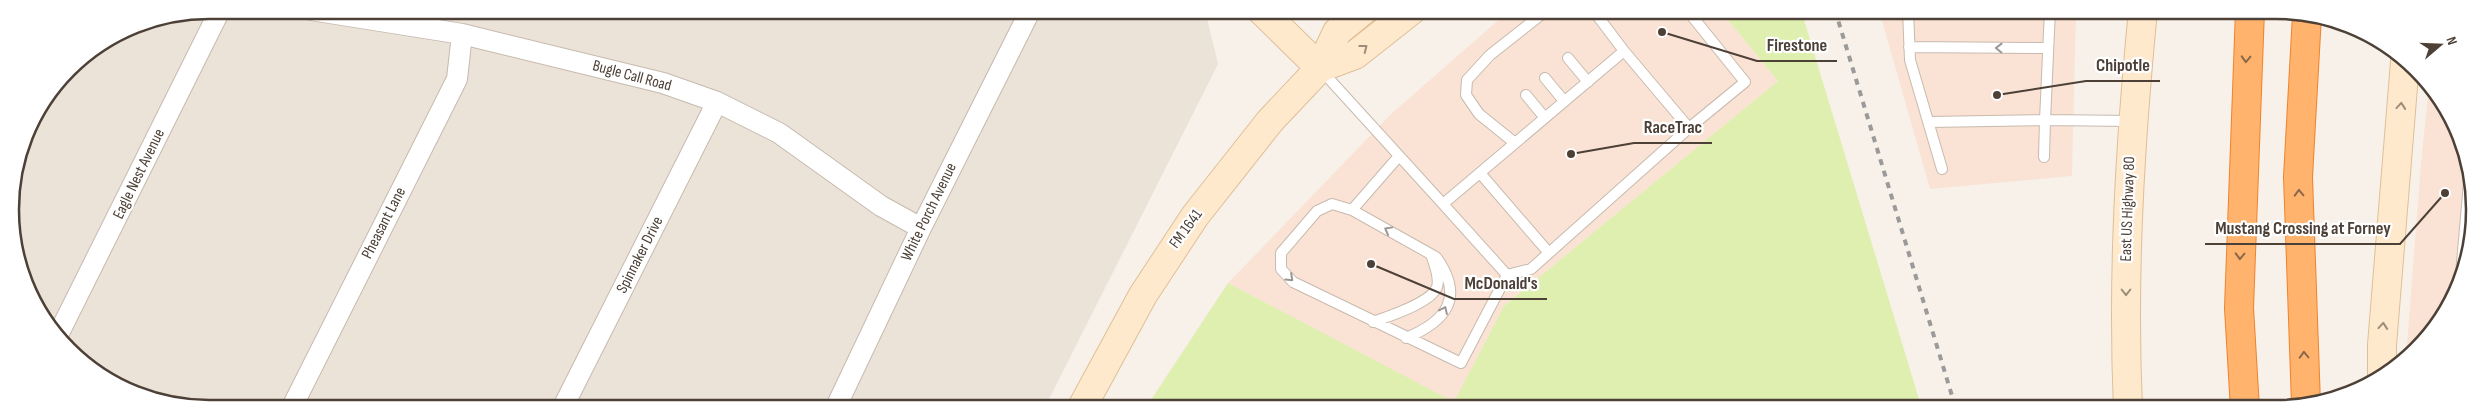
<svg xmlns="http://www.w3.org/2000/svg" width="2485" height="419" font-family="'Sofia Sans Condensed',sans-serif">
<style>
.residential{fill:#ebe2d8}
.commercial{fill:#fae3d4}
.green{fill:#deefaf}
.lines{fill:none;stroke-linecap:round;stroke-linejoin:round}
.service-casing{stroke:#c7baae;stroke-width:12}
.minor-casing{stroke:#c7baae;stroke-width:22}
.secondary-casing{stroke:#dfbf97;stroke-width:30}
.motorway-casing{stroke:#ef832c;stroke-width:30}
.service{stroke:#fff;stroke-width:10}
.minor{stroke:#fff;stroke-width:20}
.secondary{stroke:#ffe9cc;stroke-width:28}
.motorway{stroke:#ffb36d;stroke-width:28}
.rail{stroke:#9a9a9a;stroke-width:4;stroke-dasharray:6 6;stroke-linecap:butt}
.oneway{stroke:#9d8c7a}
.oneway2{stroke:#9d9691}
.oneway3{stroke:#8b684a}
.labels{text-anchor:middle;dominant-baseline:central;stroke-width:4.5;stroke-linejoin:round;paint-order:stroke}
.street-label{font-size:16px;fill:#4c4037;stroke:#fff}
.rim{fill:none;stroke:#4c4037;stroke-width:2.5}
.leader{fill:none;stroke:#4c4037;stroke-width:2}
.callout-dot{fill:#4c4037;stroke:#fff;stroke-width:2}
.callout-label{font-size:18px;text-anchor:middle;font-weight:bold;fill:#4c4037;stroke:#fff;stroke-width:4.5;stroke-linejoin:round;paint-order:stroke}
</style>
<rect width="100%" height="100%" fill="#f7f1ea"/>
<path class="residential" d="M210,10H1205L1218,64L1044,409H196L122,389L60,341L21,274L10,197L25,133L69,68L133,25Z"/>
<path class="commercial" d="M1510,10H1720L1778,81L1504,306L1454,403L1228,283L1391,114Z
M1879,10H2076L2072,176L1930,189Z
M2429,85L2464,146L2475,223L2460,286L2417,350L2406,358L2421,164Z"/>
<path class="green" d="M1720,10H1801L1922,409H1145L1228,283L1454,402L1504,306L1778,81Z"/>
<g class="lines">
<g class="service-casing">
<path id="service" d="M1687,10L1745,82L1689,128
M1908,10L1910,60L1942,169
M2050,10L2045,120L2132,121
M1909,47L2048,48
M1568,58L1588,82
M1321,70L1443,204L1624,51L1593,10
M1545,78L1564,101
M1526,95L1545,118
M1929,122L2045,120L2044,157
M1515,143L1479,114L1466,95L1467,80L1490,55L1547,10
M1480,173L1549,253
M1443,204L1507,275L1531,269L1689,128L1624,51
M1352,210L1399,156
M2460,285L2469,183
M1373,322C1389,316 1431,303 1437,287C1440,278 1435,267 1432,257
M1406,338C1447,321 1465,297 1436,257L1352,210L1332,204L1317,211L1281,253V269L1293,282L1461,363L1507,275"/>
</g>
<g class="minor-casing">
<path id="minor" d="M311,10L462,34L663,83L717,102L779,133L881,206L921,228
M57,337L220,10
M291,409L457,79L462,34
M562,409L717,102
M835,409L921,228L1027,17L1018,10"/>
</g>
<g class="secondary-casing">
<path id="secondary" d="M1261,10L1320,68
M1320,68L1355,55L1412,10
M2382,375V345L2405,62
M1081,409L1143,295L1195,216L1270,121L1320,68L1337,32L1364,10
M2128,409C2122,275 2130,144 2143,10"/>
</g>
<g class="motorway-casing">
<path id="motorway" d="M2306,404L2298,177L2307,15
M2245,409L2239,308L2250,10"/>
</g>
<use href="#service" class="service"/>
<use href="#minor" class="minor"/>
<use href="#secondary" class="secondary"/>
<use href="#motorway" class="motorway"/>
<path class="rail" d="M1835,10L1956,409"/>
</g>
<defs><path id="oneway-chevron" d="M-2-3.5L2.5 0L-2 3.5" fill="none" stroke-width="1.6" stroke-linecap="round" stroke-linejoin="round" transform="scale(1.25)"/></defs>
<g class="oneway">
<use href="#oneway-chevron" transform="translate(1364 48) rotate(-38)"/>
<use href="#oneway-chevron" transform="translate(2401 106) rotate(-85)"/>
<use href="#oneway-chevron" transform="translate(2126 292) rotate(90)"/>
<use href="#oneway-chevron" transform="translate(2383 326) rotate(-85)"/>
</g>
<g class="oneway2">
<use href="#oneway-chevron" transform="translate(1999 48) rotate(-179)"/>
<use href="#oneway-chevron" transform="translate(1388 230) rotate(-151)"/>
<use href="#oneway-chevron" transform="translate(1290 278) rotate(43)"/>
<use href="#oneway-chevron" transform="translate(1444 310) rotate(-65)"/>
</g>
<g class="oneway3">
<use href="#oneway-chevron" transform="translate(2246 59) rotate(92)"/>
<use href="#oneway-chevron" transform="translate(2299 193) rotate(-92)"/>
<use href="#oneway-chevron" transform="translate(2240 256) rotate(92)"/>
<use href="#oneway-chevron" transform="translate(2304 355) rotate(-92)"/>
</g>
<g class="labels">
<g class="street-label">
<text transform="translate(632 76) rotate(15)">Bugle Call Road</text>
<text transform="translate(139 174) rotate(-64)">Eagle Nest Avenue</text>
<text transform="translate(2128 209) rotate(-88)">East US Highway 80</text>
<text transform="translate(929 212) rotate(-64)">White Porch Avenue</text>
<text transform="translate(384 223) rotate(-63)">Pheasant Lane</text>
<text transform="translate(1186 229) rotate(-54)">FM 1641</text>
<text transform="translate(640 255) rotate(-63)">Spinnaker Drive</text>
</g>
</g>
<path d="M0 0H2485V419H0ZM209 19H2276A190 190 0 0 1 2466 209V210A190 190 0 0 1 2276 400H209A190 190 0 0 1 19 210V209A190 190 0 0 1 209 19Z" fill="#fff" fill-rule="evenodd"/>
<path class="rim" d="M209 19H2276A190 190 0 0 1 2466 209V210A190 190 0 0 1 2276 400H209A190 190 0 0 1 19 210V209A190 190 0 0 1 209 19Z"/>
<path class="leader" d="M1662 32L1757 61H1837M1997 95L2086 81H2160M1571 154L1634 143H1712M2445 193L2400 244H2205M1371 264L1454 299H1547"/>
<g class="callout-dot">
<circle cx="1662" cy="32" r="5"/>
<circle cx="1997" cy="95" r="5"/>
<circle cx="1571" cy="154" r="5"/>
<circle cx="2445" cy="193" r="5"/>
<circle cx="1371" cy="264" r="5"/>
</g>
<g class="callout-label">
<text x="1797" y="51">Firestone</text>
<text x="2123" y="71">Chipotle</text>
<text x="1673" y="133">RaceTrac</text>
<text x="2303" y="234">Mustang Crossing at Forney</text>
<text x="1501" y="289">McDonald's</text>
</g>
<g transform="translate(2440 45) rotate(71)" stroke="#ffffff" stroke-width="4" paint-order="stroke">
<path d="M0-4L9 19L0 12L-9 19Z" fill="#4c4037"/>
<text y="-8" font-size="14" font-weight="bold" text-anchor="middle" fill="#4c4037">N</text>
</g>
</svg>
